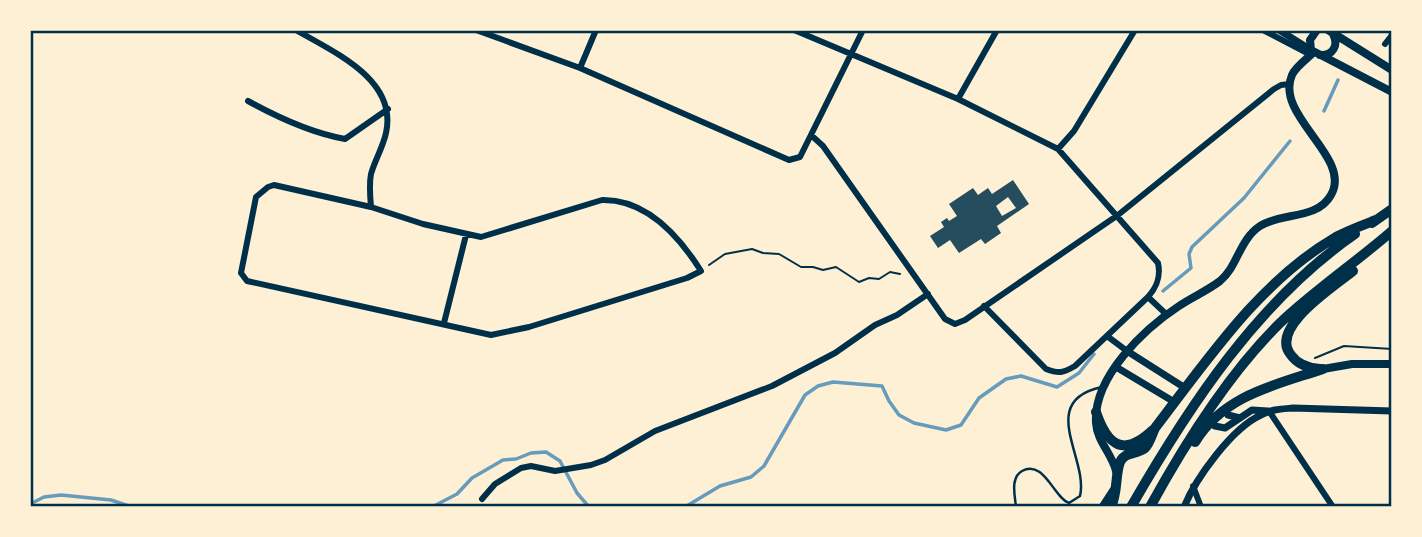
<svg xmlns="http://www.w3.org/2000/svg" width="1422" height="537" font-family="'Fira Sans',sans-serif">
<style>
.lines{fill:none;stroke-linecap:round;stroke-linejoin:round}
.stream{stroke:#669bbc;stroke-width:3.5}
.building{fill:#264d5e;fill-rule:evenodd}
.path{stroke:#003049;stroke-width:2}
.service{stroke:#003049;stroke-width:2.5}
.minor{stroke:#003049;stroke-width:6}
.tertiary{stroke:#003049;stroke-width:7}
.secondary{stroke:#003049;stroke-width:8}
.motorway{stroke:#003049;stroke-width:10}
.neatline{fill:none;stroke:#003049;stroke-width:2.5}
</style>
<rect width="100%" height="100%" fill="#fdf0d5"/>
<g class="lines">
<path class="stream" d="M1324,111L1338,80
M1163,291L1191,268L1189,254L1192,247L1244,198L1290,141
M30,504L44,497L61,495L111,500L132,507
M432,507L457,494L472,478L503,460L516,459L531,453L546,452L560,461L577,493L589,507
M685,507L720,486L751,477L764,466L805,395L818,386L833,382L882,386L889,401L899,415L914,423L946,430L961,425L979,398L1006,379L1021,376L1057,387L1079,373L1094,354"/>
</g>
<path class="building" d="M1013,180L1029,204L997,226L1001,233L985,244L981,239L959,253L950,240L938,248L930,236L944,227L941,222L947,218L949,221L957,216L949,204L973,188L978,195L988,188L992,194ZM1008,197L1016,208L1002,216L996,206Z"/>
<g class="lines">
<path class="path" d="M709,265L725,254L752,249L763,253L779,254L801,267H813L823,270L836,267L859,282L869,278L879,279L890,272L900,274
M1315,358L1344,346L1392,349"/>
<path class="service" d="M1016,507C1015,496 1010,478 1022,471C1044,459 1054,498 1069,503L1080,496C1089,459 1036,401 1102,387"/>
<path class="minor" d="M296,30C333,52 398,79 386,133C383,147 375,160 371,174C369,184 370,196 371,207
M476,30L580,68L789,160L800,157L863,30
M794,30L958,99L1058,149L1158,263C1161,277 1157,287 1148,297L1075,366C1063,373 1059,374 1046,369L984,306
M1263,30L1311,55
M1385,44L1392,35
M580,68L596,30
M958,99L997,30
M248,101C277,117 312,133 345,139L388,109
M811,135L823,146L945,319L955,324L965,320L1118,215L1274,89L1281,85L1290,84
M1058,149L1074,131L1135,30
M274,185L371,207L423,224L481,237L602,200C646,199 679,236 701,271L687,278L529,327L491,335L247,281L241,273L256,197L268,187Z
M1148,297L1166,314
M444,323L466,235
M1107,336L1127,351
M1269,411L1333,507
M1193,486L1201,507
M482,499L495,484L521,468L531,466L555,471L591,465L605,460L655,431L772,386L835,353L875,325L897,315L928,294"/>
<path class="tertiary" d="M1279,30L1311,50
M1127,351L1182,386
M1116,367L1171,400
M1228,415L1240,418
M1215,426L1225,428L1252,410L1268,411
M1102,507L1113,490
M1184,507C1196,478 1232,428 1261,415C1272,409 1282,409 1293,408L1392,411"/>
<path class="secondary" d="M1317,30L1310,40L1311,50L1392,92
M1328,30L1392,70
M1320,55C1333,56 1339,45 1333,34
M1323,369L1352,364H1392
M1116,471C1112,454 1097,441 1096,423C1093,377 1144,329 1179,306C1192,297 1207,291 1220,281C1238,266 1239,240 1260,226C1282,212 1317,220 1331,195C1353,157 1274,116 1292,75C1296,66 1307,59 1314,52"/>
<path class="motorway" d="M1372,223L1392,209
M1320,369C1308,368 1298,365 1291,355C1268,328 1335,286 1353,271
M1096,412C1108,447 1124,457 1153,430
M1195,442C1224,395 1275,385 1323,369
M1111,507C1118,492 1115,475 1120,462C1125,451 1137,455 1145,448C1150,443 1152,434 1155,428C1208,359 1260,281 1336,237C1349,230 1363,225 1376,220
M1131,507C1189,406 1258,301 1355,234
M1150,507C1184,445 1229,373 1280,323C1315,290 1355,263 1392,231"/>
</g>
<rect width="1422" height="537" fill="none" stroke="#fdf0d5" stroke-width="63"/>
<rect x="32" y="32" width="1358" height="473" class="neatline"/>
</svg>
